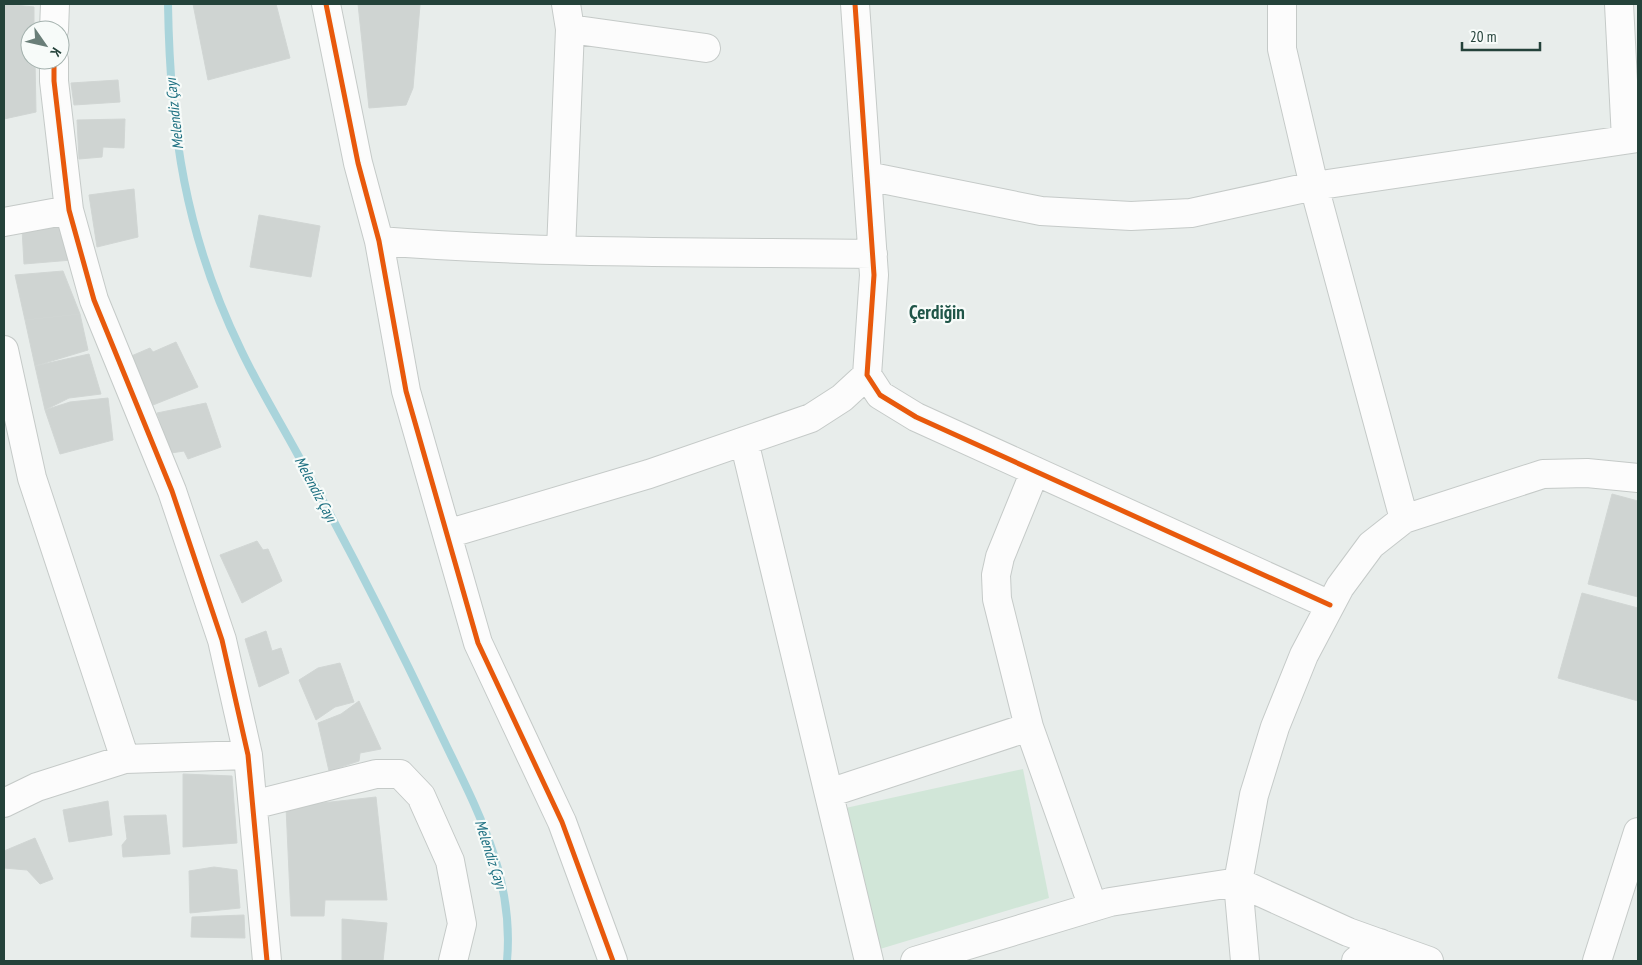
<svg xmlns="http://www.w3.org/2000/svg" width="1642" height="965" font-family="'PT Sans Narrow',sans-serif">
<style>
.green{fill:#d1e6d8}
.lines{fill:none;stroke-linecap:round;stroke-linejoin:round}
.stream{stroke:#a9d4db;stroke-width:8}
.building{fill:#cfd4d2;stroke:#d1d6d4}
.minor-casing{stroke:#c5cac8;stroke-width:30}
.minor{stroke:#fcfcfc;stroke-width:28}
.cycleway-casing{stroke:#f7fbf9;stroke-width:8}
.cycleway{stroke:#e8590c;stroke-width:5}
.labels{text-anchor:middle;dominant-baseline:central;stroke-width:4.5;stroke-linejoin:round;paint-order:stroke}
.water-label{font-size:15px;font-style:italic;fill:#1c6f80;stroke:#f7fbf9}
.district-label{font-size:19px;font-weight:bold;fill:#1f5548;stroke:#f7fbf9}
</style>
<rect width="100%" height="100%" fill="#e8edeb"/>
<path class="green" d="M1023,769L1049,898L880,949L841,809Z"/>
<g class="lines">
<path class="stream" d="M168,4C170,130 185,235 241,350C258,386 279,420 298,455C346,542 392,632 435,722C472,801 515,871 507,961"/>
</g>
<path class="building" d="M4,4L34,7V30H30V60H35L36,112L4,119Z
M193,4H276L290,58L208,80Z
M358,4L420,5L413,88L406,105L369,108Z
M118,80L120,102L74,105L71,83Z
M125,119L124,148L103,147L102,157L79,159L77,120Z
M134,189L138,237L97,247L89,195Z
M259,215L320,226L311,277L250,267Z
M59,222L60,234H66L72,260L24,264L22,229Z
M63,271L80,314L25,320L15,275Z
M80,314L88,350L35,366L25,320Z
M176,342L198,387L153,405L129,357L150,348L153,352Z
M89,354L101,394L69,398L45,410L35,366Z
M108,398L113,440L60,454L45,410L70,402Z
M206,403L221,447L188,459L184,451L171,453L157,413Z
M1612,494L1638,501V597L1588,584Z
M257,541L263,550L268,549L282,581L242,603L220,555Z
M1582,593L1638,608V701L1558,678Z
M266,631L272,651L281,648L289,673L259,687L245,639Z
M340,663L354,702L335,707L316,720L299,680L318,668Z
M359,701L381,749L360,753L359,761L329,771L318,723L341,714Z
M183,774L232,776L237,843L183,847Z
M376,797L387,900H325L324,916H291L286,807Z
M108,801L112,835L69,842L63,810Z
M166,815L170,854L123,857L122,845L127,839L124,816Z
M35,838L53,879L40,884L27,870L4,868V851Z
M214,867L237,870L240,908L190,913L189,871Z
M244,915L245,938L191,937L192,917Z
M342,919L387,923L383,961H342Z"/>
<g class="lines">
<g class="minor-casing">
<path id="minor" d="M326,4L358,163L379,241L406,391L478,643L562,822L613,961
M855,4L874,275L867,375L880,395L916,417L1330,605
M1282,4V49L1314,186L1404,519L1543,474L1587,473L1638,478
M1619,4L1626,139
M570,29L706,48
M54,30L55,4
M54,60V81L69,210L94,300L172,491L222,640L248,755L267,961
M867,176L1041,211L1131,216L1191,213L1314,186L1638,138
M4,222L69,210
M379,241C543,254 708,252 873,254
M561,250L570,29L566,4
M4,350L32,478L125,759
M744,441L869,961
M1035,471L1000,557L996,575L997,599L1029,727L1093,907
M447,534L649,474L811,418L842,398L867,375
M829,793L1029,727
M4,803L37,787L125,759L248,755
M253,805L376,774H400L421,796L450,861L462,924L453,961
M915,961L1110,902L1238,882L1348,932L1429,961
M1245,961L1238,882L1254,795L1275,727L1304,655L1340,587L1371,545L1404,519
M1356,961L1380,943
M1597,961L1638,832"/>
</g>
<use href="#minor" class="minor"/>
<g class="cycleway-casing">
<path id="cycleway" d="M326,4L358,163L379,241L406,391L478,643L562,822L613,961
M855,4L874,275L867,375L880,395L916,417L1330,605
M54,60V81L69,210L94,300L172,491L222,640L248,755L267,961"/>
</g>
<use href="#cycleway" class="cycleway"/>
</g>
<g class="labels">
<g class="water-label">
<text transform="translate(174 114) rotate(-96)">Melendiz Çayı</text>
<text transform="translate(316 489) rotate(62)">Melendiz Çayı</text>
<text transform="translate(491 854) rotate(72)">Melendiz Çayı</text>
</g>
<g class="district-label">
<text x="937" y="312">Çerdiğin</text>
</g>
</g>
<rect width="1642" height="965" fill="none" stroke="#24423a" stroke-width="10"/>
<g transform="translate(45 45) rotate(124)"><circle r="24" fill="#f7fbf9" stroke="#a3b1ad"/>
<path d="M0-4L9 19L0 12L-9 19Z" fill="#697e78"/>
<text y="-8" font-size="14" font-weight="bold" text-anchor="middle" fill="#24423a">K</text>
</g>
<path d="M1462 42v8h78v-8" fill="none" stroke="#24423a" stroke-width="2.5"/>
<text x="1470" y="42" font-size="15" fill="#24423a" stroke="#f7fbf9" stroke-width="4" paint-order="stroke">20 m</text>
</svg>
